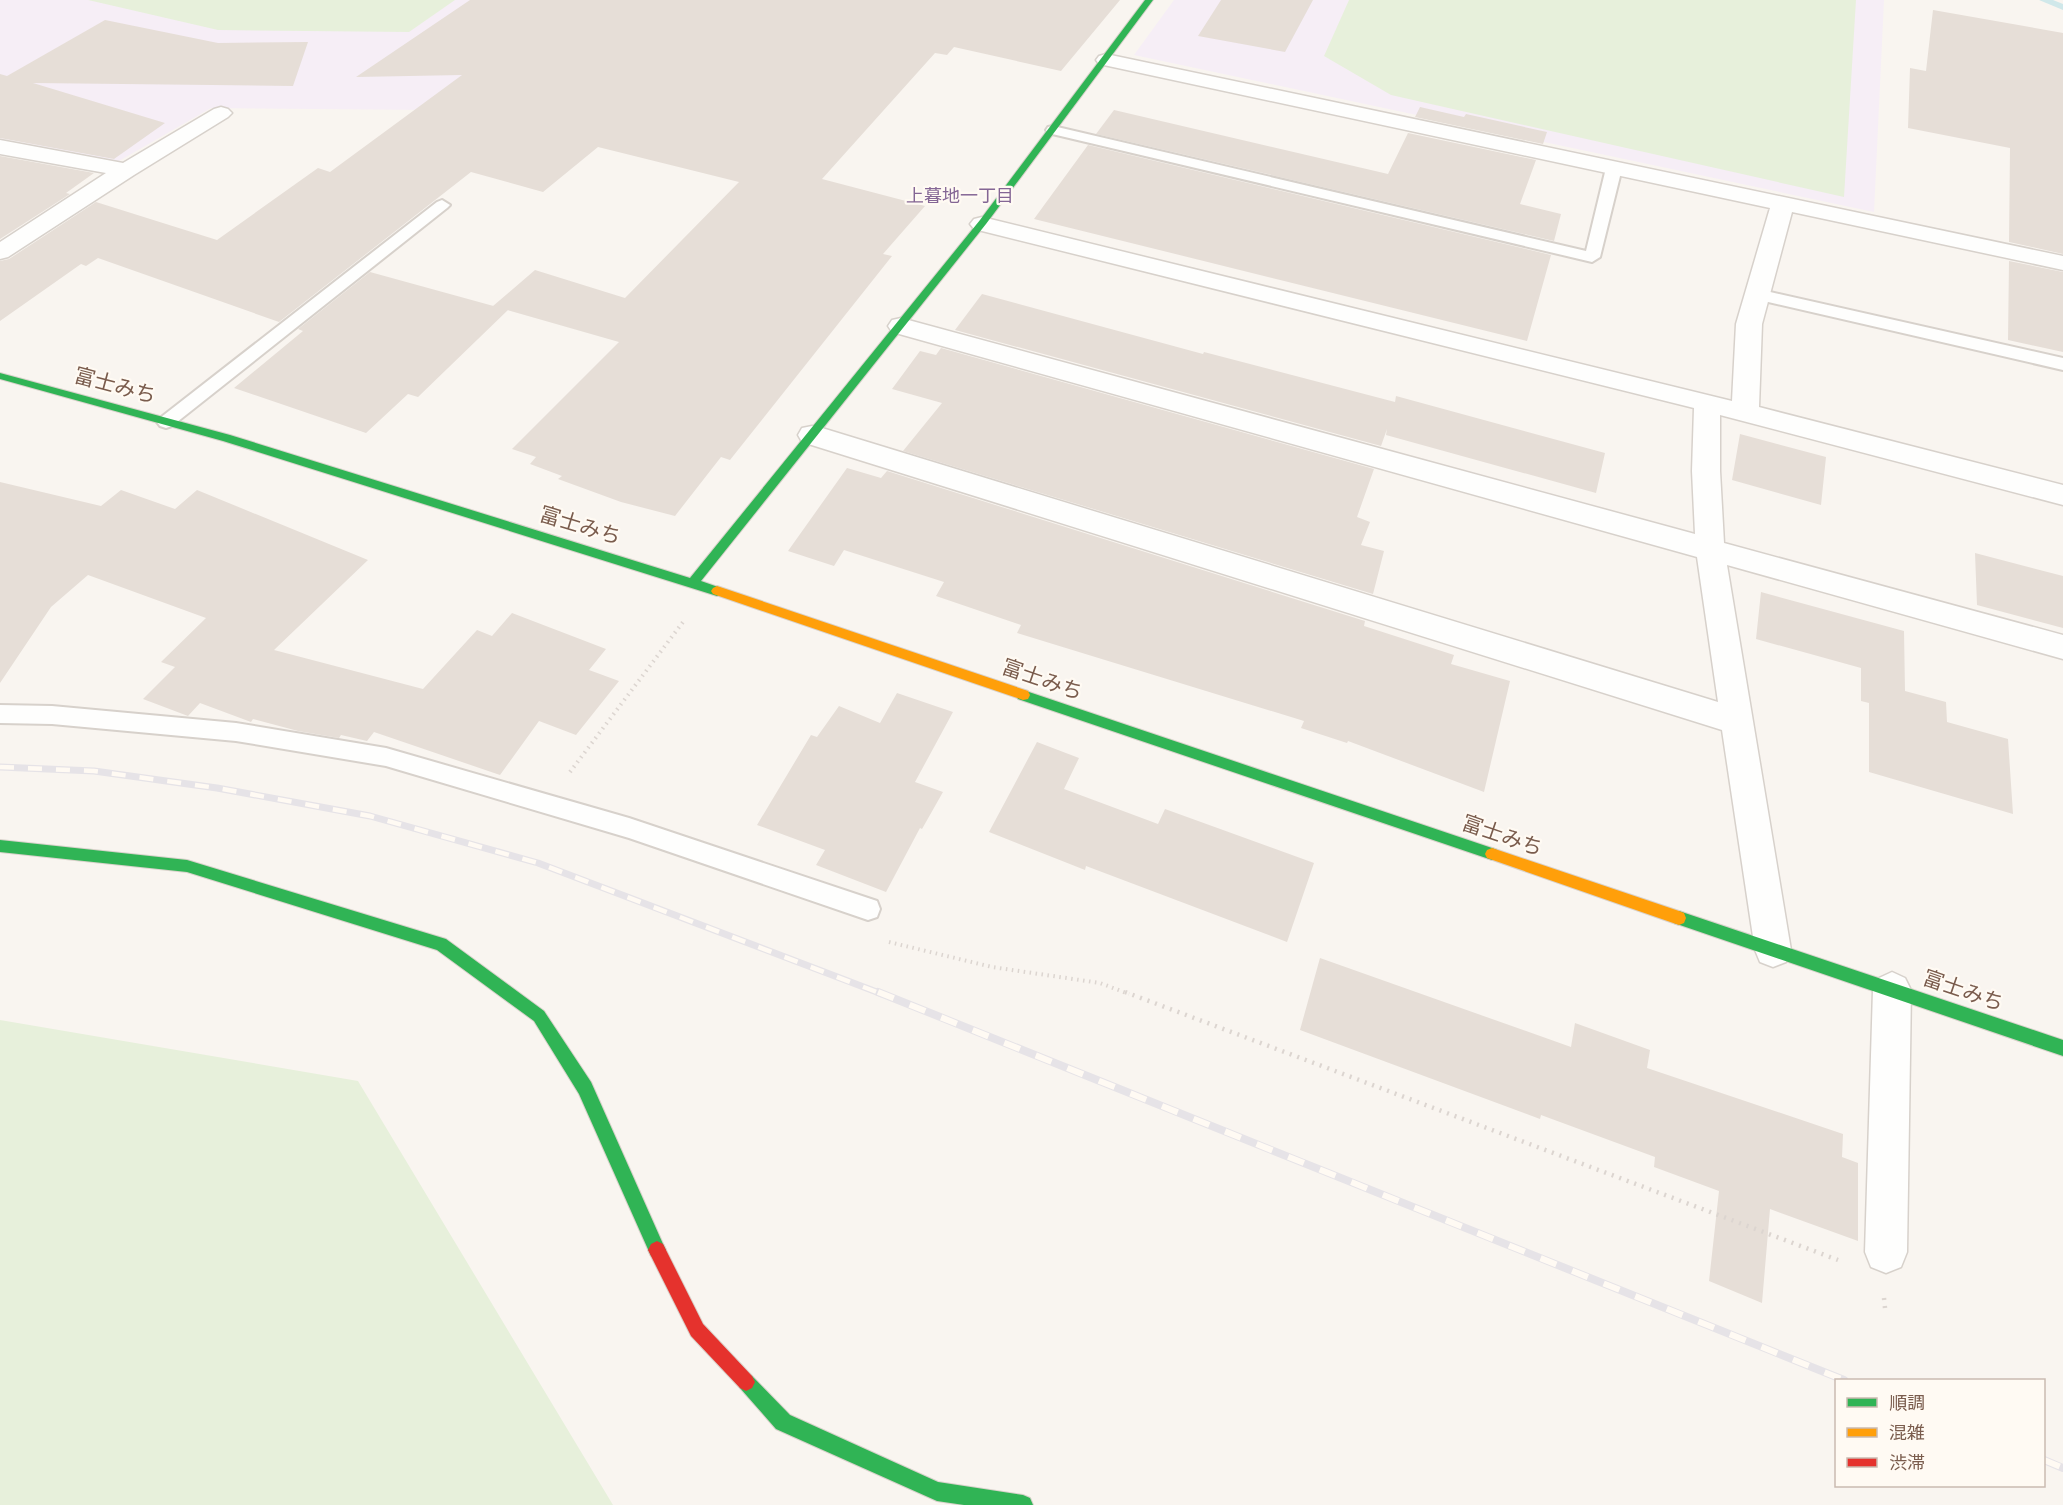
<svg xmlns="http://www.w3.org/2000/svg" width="2063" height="1505" font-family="'Varela Round','Noto Sans JP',sans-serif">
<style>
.education{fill:#f6eef6}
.green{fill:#e7f0db}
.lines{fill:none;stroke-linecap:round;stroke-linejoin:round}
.stream{fill:#d0e8ea;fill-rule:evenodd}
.building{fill:#e6ded7}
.lane-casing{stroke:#d7d1cb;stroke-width:4}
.street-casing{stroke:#d7d1cb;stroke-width:3}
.fast-casing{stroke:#d9d2cb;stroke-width:2}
.slow-casing{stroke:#d9d2cb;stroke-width:2}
.jam-casing{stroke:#d9d2cb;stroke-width:2}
.path-far1{stroke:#dcd5d0;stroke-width:4;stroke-dasharray:1.5 4.5;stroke-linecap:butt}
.path{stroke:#dcd5d0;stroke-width:4.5;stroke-dasharray:2 6;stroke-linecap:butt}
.lane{fill:#fefefd;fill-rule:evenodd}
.street{fill:#fefefd;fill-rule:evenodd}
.fast{fill:#30b455;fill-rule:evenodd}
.slow{fill:#ff9f0a;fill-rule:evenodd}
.jam{fill:#e5322d;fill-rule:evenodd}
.rail-far1-casing{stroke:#e6e3e7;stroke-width:7}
.rail-casing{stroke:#e6e3e7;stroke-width:8}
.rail-far1{stroke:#fffaf3;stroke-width:4.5;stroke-dasharray:14;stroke-linecap:butt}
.rail{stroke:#fffaf3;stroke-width:6;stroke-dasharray:17;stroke-linecap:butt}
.labels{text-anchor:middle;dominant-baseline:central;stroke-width:4.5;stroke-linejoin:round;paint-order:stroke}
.far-neighbourhood-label{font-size:18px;fill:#846695;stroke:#fffaf3}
.street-label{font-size:21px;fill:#7a5c4d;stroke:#fffaf3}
</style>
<rect width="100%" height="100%" fill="#f9f5f0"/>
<path class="education" d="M0,0H585L432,110L211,108L119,161L0,138Z
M1174,0H1884L1874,212L1134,55Z"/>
<path class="green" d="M88,0H455L409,32L218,30Z
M1349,0H1856L1844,197L1391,95L1324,56Z
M0,1020L358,1081L613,1505H0Z"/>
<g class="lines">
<path class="stream" d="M2039,0H2053L2063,4V10Z"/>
</g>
<path class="building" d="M470,0H1120L1061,71L954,47L947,55L935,53L822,179L925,206L883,254L892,256L730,460L721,457L675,516L621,502L558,479L562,476L530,464L536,457L512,449L619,342L493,306L535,270L625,298L739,182L598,147L543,192L471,172L279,322L98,258L86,266L81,264L0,321V261L9,259L96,202L217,240L318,168L330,172L462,75L356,77Z
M1221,0H1313L1285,52L1198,36Z
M1933,10L2063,33V254L2009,242L2010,148L1908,128L1910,68L1926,71Z
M105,20L218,43L308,42L293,86L33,83L165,123L114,159L0,138V74L7,76Z
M1420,107L1464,117L1466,114L1547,132L1543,144L1415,117Z
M1114,110L1388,174L1408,133L1536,160L1520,204L1561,214L1554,241L1096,134Z
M1088,145L1551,255L1527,341L1034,219Z
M0,156L94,173L66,193L70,194L0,239Z
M2009,261L2063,272V352L2008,340Z
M370,272L508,310L418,397L408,394L366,433L234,388L303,331L298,329Z
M982,294L1203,354L1204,352L1395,402L1396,396L1605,453L1596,493L1386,435L1387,429L1381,446L955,330Z
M941,348L1374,469L1357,517L1370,522L1361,545L1384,551L1373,594L903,451L942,403L892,389L920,351L936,355Z
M1740,434L1826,457L1821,505L1732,480Z
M847,468L881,478L887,471L1365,621L1364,626L1454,655L1451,664L1510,681L1484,792L1348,741L1347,743L1301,728L1304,721L1017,633L1021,625L936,596L944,582L844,550L834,566L788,551Z
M0,482L101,506L121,490L175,509L197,490L368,560L274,650L423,689L477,630L492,636L512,613L606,649L589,670L619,681L576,735L539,721L500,775L374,732L367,741L341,735L339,738L298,731L253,719L251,722L200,703L188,716L143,699L175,667L161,662L206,618L88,575L51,607L0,683Z
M1975,553L2063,576V628L1977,605Z
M1761,592L1904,631L1905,691L1946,702L1947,722L2008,739L2013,814L1869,772V703L1861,701V668L1756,639Z
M897,693L953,712L915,782L943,792L922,829L920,828L886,892L816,865L825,850L757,825L811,735L817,737L839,706L880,723Z
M1037,742L1079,758L1064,789L1158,824L1165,809L1314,863L1287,942L1086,866L1085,870L989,832Z
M1320,958L1571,1047L1575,1023L1650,1050L1647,1068L1843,1134L1842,1157L1858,1163V1241L1770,1209L1762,1303L1709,1281L1719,1191L1654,1167L1655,1157L1541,1115L1540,1119L1300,1030Z"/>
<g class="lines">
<g class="lane-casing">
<path id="lane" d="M1053,126L1586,251L1606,168L1614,163L1622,168L1600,257L1592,262L1048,133L1046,130L1048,127Z
M442,200L450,205L447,208L172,426L166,428L160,426L157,422L160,418L437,202Z
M1757,289L2063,358V370L1751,298L1749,294L1751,290Z
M0,705L52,706L236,723L386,748L629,818L868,898L877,901L880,909L877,917L868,920L629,838L386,766L236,741L52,724L0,723Z"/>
</g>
<g class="street-casing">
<path id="street" d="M1106,54L2063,256V270L1792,212L1762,324L1759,407L2063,485V505L1720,415V471L1724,543L2063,635V659L1727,565L1791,950L1786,962L1773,967L1760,962L1755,950L1722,730L802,442L798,435L802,428L812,426L822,428L1718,702L1697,557L892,332L888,326L892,320L901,318L1695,534L1692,471L1694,408L974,229L970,224L974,219L982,217L1732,401L1736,324L1770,208L1099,64L1096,60L1099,56Z
M221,107L228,109L232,113L228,117L134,175L8,257L0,259V242L106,173L0,154V140L123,163L214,109Z
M1892,972L1905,978L1911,990L1907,1252L1901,1267L1886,1273L1871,1267L1865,1252L1873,990L1879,978Z"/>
</g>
<g class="fast-casing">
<path id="fast" d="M1145,0H1153L986,224L701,581L721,588L723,591L721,594L717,596L223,441L0,379V373L230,435L690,578L980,220Z
M1023,690L1492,848L1497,850L1499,854L1497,858L1492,860L1018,699L1016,695L1018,691Z
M0,840L187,860L446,939L544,1011L591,1082L663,1244L666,1250L663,1256L657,1259L651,1256L579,1094L534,1021L437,950L187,872L0,852Z
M1679,911L2063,1040V1056L1674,923L1672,918L1674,913Z
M746,1373L752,1376L790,1415L938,1482L1023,1495L1030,1498L1033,1505H964L937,1501L776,1429L740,1388L737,1382L740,1376Z"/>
</g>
<g class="slow-casing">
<path id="slow" d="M717,586L1028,691L1030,695L1028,699L1023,700L713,594L711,591L713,588Z
M1492,848L1679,911L1684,913L1686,918L1684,923L1679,925L1487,858L1485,854L1487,850Z"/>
</g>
<g class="jam-casing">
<path id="jam" d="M657,1241L663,1244L703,1324L752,1376L755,1382L752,1388L746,1391L740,1388L691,1336L648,1250L651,1244Z"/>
</g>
<path class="path-far1" d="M570,772L683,622
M889,942L992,967L1100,983L1129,994"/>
<path class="path" d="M1125,992L1838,1260
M1884,1298L1885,1308"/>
<use href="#lane" class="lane"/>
<use href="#street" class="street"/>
<use href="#fast" class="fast"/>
<use href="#slow" class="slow"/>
<use href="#jam" class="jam"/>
<g class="rail-far1-casing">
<path id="rail-far1" d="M0,767L94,771L217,788L370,816L538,863L882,994"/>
</g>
<g class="rail-casing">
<path id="rail" d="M878,992L1844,1380
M2044,1460L2063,1468"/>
</g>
<use href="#rail-far1" class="rail-far1"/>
<use href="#rail" class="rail"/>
</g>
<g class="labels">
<g class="far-neighbourhood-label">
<text x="960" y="196">上暮地一丁目</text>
</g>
<g class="street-label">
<text transform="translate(115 386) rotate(15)">富士みち</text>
<text transform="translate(580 526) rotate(17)">富士みち</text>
<text transform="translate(1042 680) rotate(19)">富士みち</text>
<text transform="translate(1502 836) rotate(19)">富士みち</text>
<text transform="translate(1963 991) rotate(19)">富士みち</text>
</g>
</g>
<rect x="1835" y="1379" width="210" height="108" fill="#fffaf3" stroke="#cabbb1" stroke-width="1.5"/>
<rect x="1847" y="1398" width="30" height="9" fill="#30b455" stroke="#cabbb1" stroke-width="1.5"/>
<text x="1889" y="1409" font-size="18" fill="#7a5c4d">順調</text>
<rect x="1847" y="1428" width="30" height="9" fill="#ff9f0a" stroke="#cabbb1" stroke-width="1.5"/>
<text x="1889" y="1439" font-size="18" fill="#7a5c4d">混雑</text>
<rect x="1847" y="1458" width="30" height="9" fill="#e5322d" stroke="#cabbb1" stroke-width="1.5"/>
<text x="1889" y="1469" font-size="18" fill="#7a5c4d">渋滞</text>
</svg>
